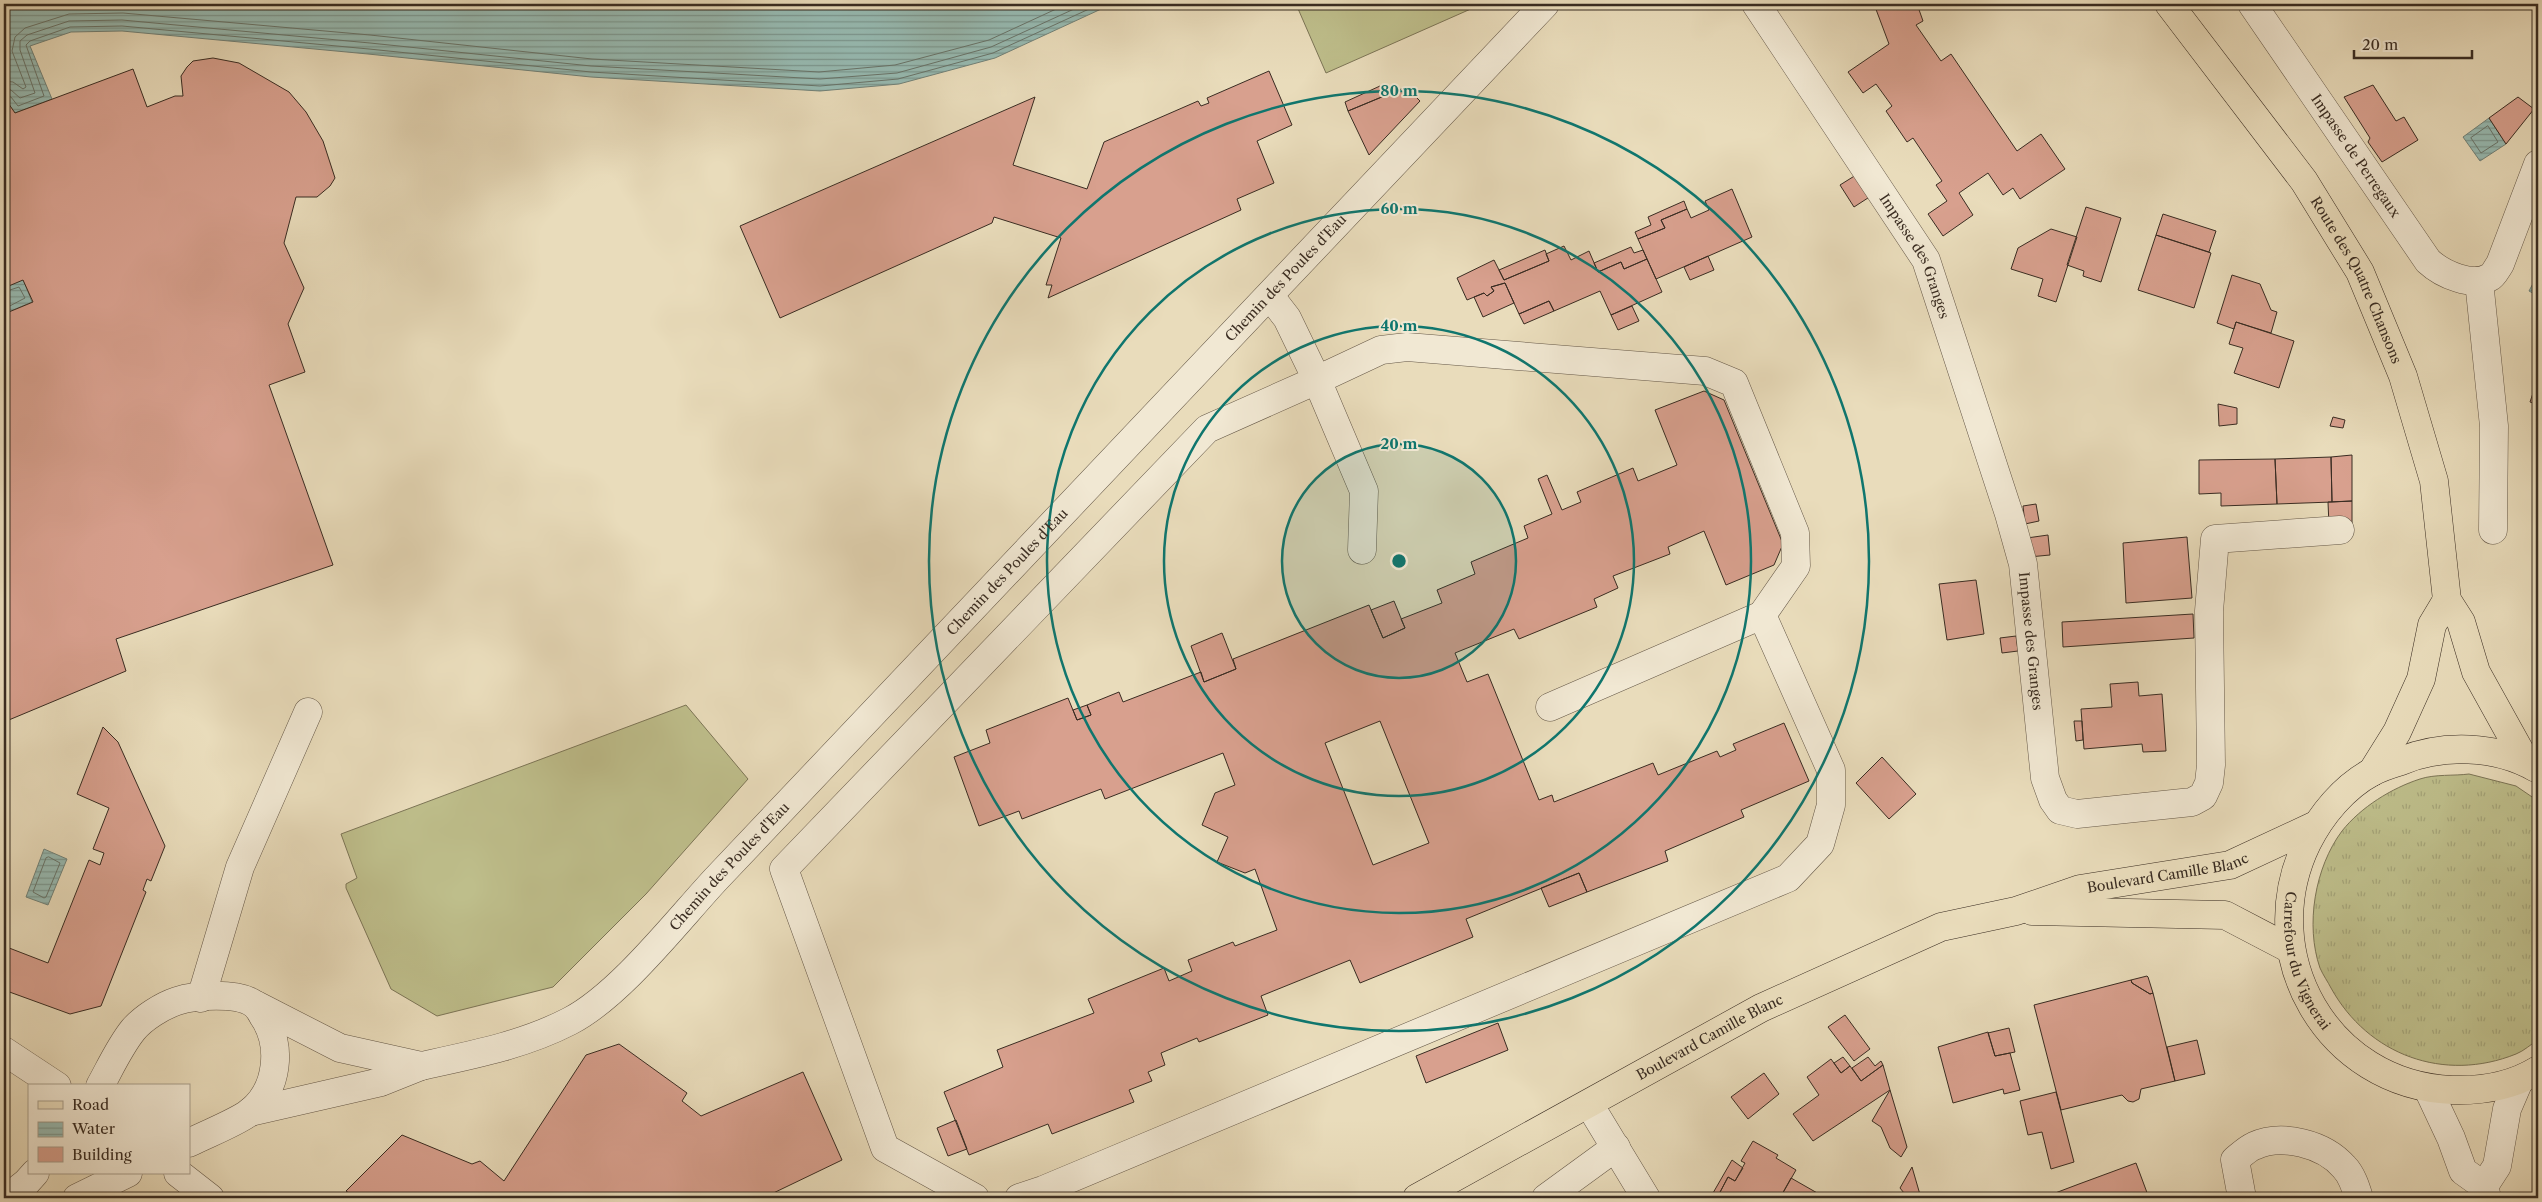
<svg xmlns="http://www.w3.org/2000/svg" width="2542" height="1202" font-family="'Libre Caslon Text',serif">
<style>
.grass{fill:url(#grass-tufts);stroke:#7c7556}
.garden{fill:#bebe8b;stroke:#7c7556}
.water{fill:url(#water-rules);stroke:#718279}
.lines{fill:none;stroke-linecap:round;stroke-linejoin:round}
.shore{stroke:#68746a;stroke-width:1}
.building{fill:#d8a08e;stroke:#392c22;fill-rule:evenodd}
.minor-casing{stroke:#655848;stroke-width:29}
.major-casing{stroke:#392c22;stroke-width:29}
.minor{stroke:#f1e8d3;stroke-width:28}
.major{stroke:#e9dcbb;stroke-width:28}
.ring{fill:none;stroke:#0f766e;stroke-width:2.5}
.labels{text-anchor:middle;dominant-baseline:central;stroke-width:4;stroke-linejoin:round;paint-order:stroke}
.street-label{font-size:14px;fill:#392c22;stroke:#f1e8d3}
.centre{fill:#0f766e;stroke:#f1e8d3;stroke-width:2.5}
.ring-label{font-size:15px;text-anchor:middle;font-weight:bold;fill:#0f766e;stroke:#f1e8d3;stroke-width:4;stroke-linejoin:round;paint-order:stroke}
</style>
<defs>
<pattern id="grass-tufts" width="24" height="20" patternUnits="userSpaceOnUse" patternTransform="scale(1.25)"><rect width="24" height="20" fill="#bebe8b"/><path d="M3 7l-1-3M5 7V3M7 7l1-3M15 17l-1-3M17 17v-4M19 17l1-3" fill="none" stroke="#a4a378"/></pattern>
<pattern id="water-rules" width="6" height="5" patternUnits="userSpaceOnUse" patternTransform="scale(1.25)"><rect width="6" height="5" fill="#97bbb3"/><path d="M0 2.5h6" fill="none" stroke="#7c9891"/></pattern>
</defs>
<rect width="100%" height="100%" fill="#e9dcbb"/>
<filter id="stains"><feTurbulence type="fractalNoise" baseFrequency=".004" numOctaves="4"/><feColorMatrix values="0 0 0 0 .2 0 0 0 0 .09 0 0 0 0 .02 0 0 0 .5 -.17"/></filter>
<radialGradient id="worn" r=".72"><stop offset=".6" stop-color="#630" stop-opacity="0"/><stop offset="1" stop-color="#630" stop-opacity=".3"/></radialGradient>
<path class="grass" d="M2469,774L2516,786L2538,801V1040C2531,1044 2524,1051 2516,1054C2444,1083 2368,1055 2331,988C2328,982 2323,975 2320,968C2305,925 2315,867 2342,831C2361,807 2392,788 2420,779C2435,774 2454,776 2469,774Z"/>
<path class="garden" d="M1296,4H1482L1326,73Z
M686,705L748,779L646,894L553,987L437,1016L391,989L346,888V884L357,878L341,834Z"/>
<path class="water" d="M4,4H1112L995,58L899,84L820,91L591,77L368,54L122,31L71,32L30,46L52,99L15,113L4,98Z
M2489,118L2506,144L2480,161L2463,137Z
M2538,274V296L2529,291Z
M23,279L32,302L4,314V287Z
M44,849L67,859L48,905L26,897Z"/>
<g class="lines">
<path class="shore" d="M4,81L13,82L23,89L26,87L12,51L15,37L25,28L69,14L123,13L370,35L592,59L819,72L895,65L989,40L1067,4
M4,88L11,90L20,98L35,93L20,50V41L27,35L69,21L122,20L370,43L591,66L820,79L897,73L991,47L1085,4
M4,95L11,97L18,106L44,96L26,45L30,41L70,27L122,26L369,49L591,72L820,86L898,79L993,53L1100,4
M2488,126L2498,142L2481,153L2471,138Z
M4,292L19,287L25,298L4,309
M49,857L60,863L46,897L44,898L33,892L46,858Z"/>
</g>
<path class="building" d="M1874,4H1917L1923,21L1916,25L1941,61L1951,54L2017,151L2041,134L2065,169L2020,199L2013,188L2003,195L1988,173L1959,193L1973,215L1943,236L1928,214L1947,201L1936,185L1942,181L1913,138L1907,142L1886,111L1892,106L1876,84L1863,93L1848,72L1889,44Z
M2440,4H2454L2443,9Z
M213,58L239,63L289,92L306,112L323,141L335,178L330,186L317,197H296L284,243L304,288L288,324L305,372L269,385L333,565L116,639L126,671L4,722V314L33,302L23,280L4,288V97L15,113L133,69L147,107L175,96H183L181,76L187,67L193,61Z
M1269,71L1292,125L1257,141L1274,183L1237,199L1241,210L1048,298L1052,285H1046L1061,238L994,217L992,223L780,318L740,226L1035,97L1013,165L1087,189L1104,142L1198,101L1201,106L1209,103L1207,98Z
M2373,85L2396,121L2404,117L2418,140L2382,162L2368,142L2370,138L2344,97Z
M1380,86L1384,96L1348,111L1345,102Z
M1406,87L1420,101L1369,155L1348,111Z
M2518,97L2534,109L2506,144L2489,118Z
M1856,175L1871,196L1854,207L1840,185Z
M1732,189L1752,237L1656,279L1638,239L1665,228L1661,220L1687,209L1691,218L1709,210L1705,201Z
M1684,201L1687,209L1661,220L1665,228L1638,239L1635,232L1651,225L1648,217Z
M2086,207L2121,218L2101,282L2083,276L2084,271L2067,265Z
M2163,214L2216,231L2209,252L2156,235Z
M2051,229L2077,237L2056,302L2038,296L2043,279L2011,269L2018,248Z
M2156,235L2211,253L2194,308L2138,290Z
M1564,246L1571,260L1589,251L1598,272L1621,262L1624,269L1647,259L1662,292L1611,315L1600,291L1554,311L1549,301L1519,314L1505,283L1491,287L1494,291L1487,296L1484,293L1467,300L1457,278L1494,260L1504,280L1549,261L1546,254Z
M1631,247L1634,253L1643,250L1647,259L1624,269L1621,262L1598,272L1594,263Z
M1545,250L1549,261L1504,280L1499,270Z
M1708,256L1714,270L1690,280L1684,267Z
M2232,275L2260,284L2271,310L2277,312L2271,333L2236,322L2234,329L2217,323Z
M1505,283L1514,303L1483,317L1474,297L1484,293L1487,296L1494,291L1491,287Z
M1549,301L1554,311L1524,324L1519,314Z
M1632,306L1639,321L1618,330L1611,315Z
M2236,322L2294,341L2279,388L2234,373L2243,348L2229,344Z
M2536,384L2538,385V405L2530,402Z
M1704,391L1724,400L1783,544L1774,565L1726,585L1704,531L1668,547L1670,554L1613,576L1618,588L1594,599L1597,607L1519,639L1514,629L1455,653L1467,682L1488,674L1539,800L1552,795L1554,802L1653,763L1658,775L1717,751L1720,757L1736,750L1733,744L1784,723L1809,781L1741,810L1744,817L1665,851L1668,861L1587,892L1579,873L1466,919L1473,937L1360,983L1350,960L1261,996L1268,1015L1199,1042L1197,1038L1161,1053L1165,1065L1148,1072L1152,1081L1129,1090L1134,1102L1052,1134L1048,1124L969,1155L944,1092L1003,1067L997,1050L1094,1013L1088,999L1164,968L1169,981L1192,971L1188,960L1233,942L1235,946L1277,930L1255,869L1245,873L1217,862L1228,837L1202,825L1215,793L1235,785L1223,753L1105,799L1101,789L1022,819L1019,811L979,826L954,757L990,743L986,730L1068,698L1077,720L1091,715L1087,705L1119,692L1123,702L1201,672L1204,682L1236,669L1233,659L1369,605L1383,638L1405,628L1401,619L1442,603L1437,590L1475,574L1471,562L1528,538L1524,526L1552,514L1538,479L1547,475L1562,510L1581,502L1577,492L1633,468L1638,481L1677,465L1655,410ZM1380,721L1429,843L1373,865L1325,743Z
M2218,404L2237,408V424L2219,426Z
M2333,417L2345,420L2343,428L2330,426Z
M2352,455V501L2332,502L2331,457Z
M2331,457L2332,502L2277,504L2275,459Z
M2275,459L2277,504L2221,506V493L2199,494V460Z
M2352,501V525H2329L2328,502Z
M2036,504L2039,521L2025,524L2023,506Z
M2048,535L2050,555L2029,557L2027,538Z
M2187,537L2192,598L2126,603L2123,543Z
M1976,580L1984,634L1947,640L1939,584Z
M1394,601L1405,628L1383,638L1371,610Z
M2193,614L2194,638L2063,647L2062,622Z
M1222,633L1236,669L1204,682L1191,646Z
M2016,636L2018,651L2002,653L2000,638Z
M2138,682L2139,696L2162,694L2166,751L2143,752L2142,744L2084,749L2081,709L2112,707L2110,684Z
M1087,705L1091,715L1077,720L1073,710Z
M2074,721H2082L2083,740L2076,741Z
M103,727L118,742L165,846L151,881L147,879L143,890L146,892L101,1006L70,1014L4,990V946L48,963L89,860L100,865L104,853L93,849L109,808L77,794Z
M1882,757L1916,794L1889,819L1856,783Z
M1579,873L1587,892L1549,907L1541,888Z
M2147,976L2148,977L2153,993L2150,994L2132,983L2131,980Z
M2131,980L2132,983L2150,994L2153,993L2175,1081L2141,1089L2139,1099L2133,1102L2128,1101L2122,1095L2061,1110L2034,1005Z
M1845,1015L1870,1049L1854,1061L1828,1027Z
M1498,1023L1508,1050L1426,1083L1416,1056Z
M2009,1028L2015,1052L1995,1056L1988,1033Z
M1988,1032L1995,1056L2010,1053L2020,1090L2004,1094L2003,1089L1953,1103L1938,1047Z
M2197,1040L2205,1074L2175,1081L2167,1047Z
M619,1044L687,1093L682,1101L701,1116L803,1072L842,1160L763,1198H356L346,1191L402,1135L472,1164L480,1161L504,1181L586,1055Z
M1843,1057L1850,1066L1841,1073L1834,1063Z
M1868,1057L1875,1066L1881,1061L1883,1065L1861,1081L1852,1068Z
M1831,1059L1841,1073L1850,1066L1861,1081L1883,1065L1890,1090L1813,1141L1793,1114L1819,1095L1807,1077Z
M1764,1073L1779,1094L1748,1119L1731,1097Z
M1890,1090L1907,1147L1901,1157L1890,1148L1881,1127L1872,1121Z
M2056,1092L2074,1162L2051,1169L2042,1132L2028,1135L2020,1101Z
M956,1120L967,1149L948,1156L937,1128Z
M1753,1141L1778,1155L1776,1158L1796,1170L1780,1198H1722L1718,1196L1728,1177L1735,1181L1745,1163L1741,1161Z
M1732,1160L1743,1168L1735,1181L1728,1177L1718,1196L1713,1193Z
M2136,1163L2149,1198H2042L2079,1184Z
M1912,1167L1921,1198H1900L1904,1193L1900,1188Z
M1791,1178L1826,1198L1809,1196L1808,1198H1785L1781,1196Z
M1713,1193L1718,1196L1722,1198H1711Z"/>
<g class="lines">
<g class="minor-casing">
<g id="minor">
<path id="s1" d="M1756,4L1926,260L2009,514L2023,564L2045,778L2053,800L2060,810L2077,814L2192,802L2203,796L2209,783L2211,765L2209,611L2215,539L2340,530"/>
<path id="s2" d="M2252,4L2428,261C2442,274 2473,288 2490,277C2494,275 2497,268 2500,264L2538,164"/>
<path d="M2479,281L2494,426L2493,530"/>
<path d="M1550,707L1762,615"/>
<path d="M201,998L240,867L308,712"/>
<path d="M4,1051L57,1086"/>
<path id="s3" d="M421,1066C472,1055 524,1045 570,1021C620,995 677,921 716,879L1545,4"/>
<path d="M100,1086C110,1068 120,1046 133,1030C143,1018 162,1006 177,1001C195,995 238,992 254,1004C258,1007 261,1012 263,1016C283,1045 278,1090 250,1112C236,1123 206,1134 189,1143"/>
<path d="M2428,1089L2451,1138L2463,1171L2484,1186"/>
<path d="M1589,1104L1646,1198"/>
<path d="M250,1112L381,1082L421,1066L340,1048L256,1005"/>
<path d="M178,1173L210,1198"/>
<path d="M7,1198L26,1183L35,1173"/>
<path d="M77,1198L128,1173"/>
<path d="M975,1198L885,1148L784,869L1207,429L1317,380L1287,318L1270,296"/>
<path d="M1019,1198L1043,1190L1788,878L1820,844L1831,805V770L1762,615L1796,566L1795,533L1734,383L1705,371L1407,347L1381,350L1317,380L1364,491L1362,550"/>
<path d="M1546,1198L1616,1147"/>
<path d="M2242,1198L2235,1160C2241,1155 2247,1149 2254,1146C2282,1133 2324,1144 2344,1167C2352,1175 2356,1188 2359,1198"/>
<path d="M2487,1198L2484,1186L2497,1166L2507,1109L2519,1081"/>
</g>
</g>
<g class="major-casing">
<g id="major">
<path id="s4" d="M2169,4L2304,181L2360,272L2403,376L2434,481L2447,600L2461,622L2476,672L2526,762"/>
<path id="s5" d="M2536,768C2496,745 2442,744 2401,761C2391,764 2381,767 2372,772C2344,787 2321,815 2307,843C2253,954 2327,1085 2452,1090C2483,1091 2512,1086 2538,1070"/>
<path d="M2372,772L2397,732L2421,679L2432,625L2447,600"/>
<path d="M2032,911L2225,915L2290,949"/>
<path id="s6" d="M1417,1198L1761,1008L1941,927L2016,911L2080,889L2230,865L2316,825"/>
</g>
</g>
<use href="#minor" class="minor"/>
<use href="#major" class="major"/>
</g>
<circle cx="1399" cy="561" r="117" fill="#0f766e" fill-opacity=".12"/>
<g class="ring">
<circle cx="1399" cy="561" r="117"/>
<circle cx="1399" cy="561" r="235"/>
<circle cx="1399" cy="561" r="352"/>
<circle cx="1399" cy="561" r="470"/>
</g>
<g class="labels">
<g class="street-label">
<text stroke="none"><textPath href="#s2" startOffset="184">Impasse de Perregaux</textPath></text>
<text stroke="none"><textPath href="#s1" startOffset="299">Impasse des Granges</textPath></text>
<text stroke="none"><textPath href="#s3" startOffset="1189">Chemin des Poules d'Eau</textPath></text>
<text stroke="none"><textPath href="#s4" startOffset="335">Route des Quatre Chansons</textPath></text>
<text stroke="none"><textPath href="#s3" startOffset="784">Chemin des Poules d'Eau</textPath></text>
<text stroke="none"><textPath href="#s1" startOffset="704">Impasse des Granges</textPath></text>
<text stroke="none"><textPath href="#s3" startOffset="379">Chemin des Poules d'Eau</textPath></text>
<text stroke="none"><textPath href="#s6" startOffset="824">Boulevard Camille Blanc</textPath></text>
<text stroke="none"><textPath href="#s5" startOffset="392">Carrefour du Vignerai</textPath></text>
<text stroke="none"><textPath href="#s6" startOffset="334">Boulevard Camille Blanc</textPath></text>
</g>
</g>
<circle cx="1399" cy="561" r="8" class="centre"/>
<g class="ring-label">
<text x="1399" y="96">80 m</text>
<text x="1399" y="214">60 m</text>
<text x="1399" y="331">40 m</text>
<text x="1399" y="449">20 m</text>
</g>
<rect width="2542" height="1202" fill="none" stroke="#e9dcbb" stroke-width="20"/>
<rect x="5" y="5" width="2532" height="1192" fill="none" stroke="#392c22" stroke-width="2.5"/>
<rect x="10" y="10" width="2522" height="1182" fill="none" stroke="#392c22"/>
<rect x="28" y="1084" width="162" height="90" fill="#f1e8d3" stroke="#a79d8c"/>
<rect x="38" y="1101" width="25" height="8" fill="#e9dcbb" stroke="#a79d8c"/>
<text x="72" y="1110" font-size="15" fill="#392c22">Road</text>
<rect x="38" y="1122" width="25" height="15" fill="url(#water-rules)" stroke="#a79d8c"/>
<text x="72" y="1134" font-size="15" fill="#392c22">Water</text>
<rect x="38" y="1147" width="25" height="15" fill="#d8a08e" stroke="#a79d8c"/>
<text x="72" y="1160" font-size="15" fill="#392c22">Building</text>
<path d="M2354 50v8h118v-8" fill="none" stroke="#392c22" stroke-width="2.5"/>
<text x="2362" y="50" font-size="15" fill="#392c22" stroke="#f1e8d3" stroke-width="4" paint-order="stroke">20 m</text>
<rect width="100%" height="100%" filter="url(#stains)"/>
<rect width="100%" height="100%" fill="url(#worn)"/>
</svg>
